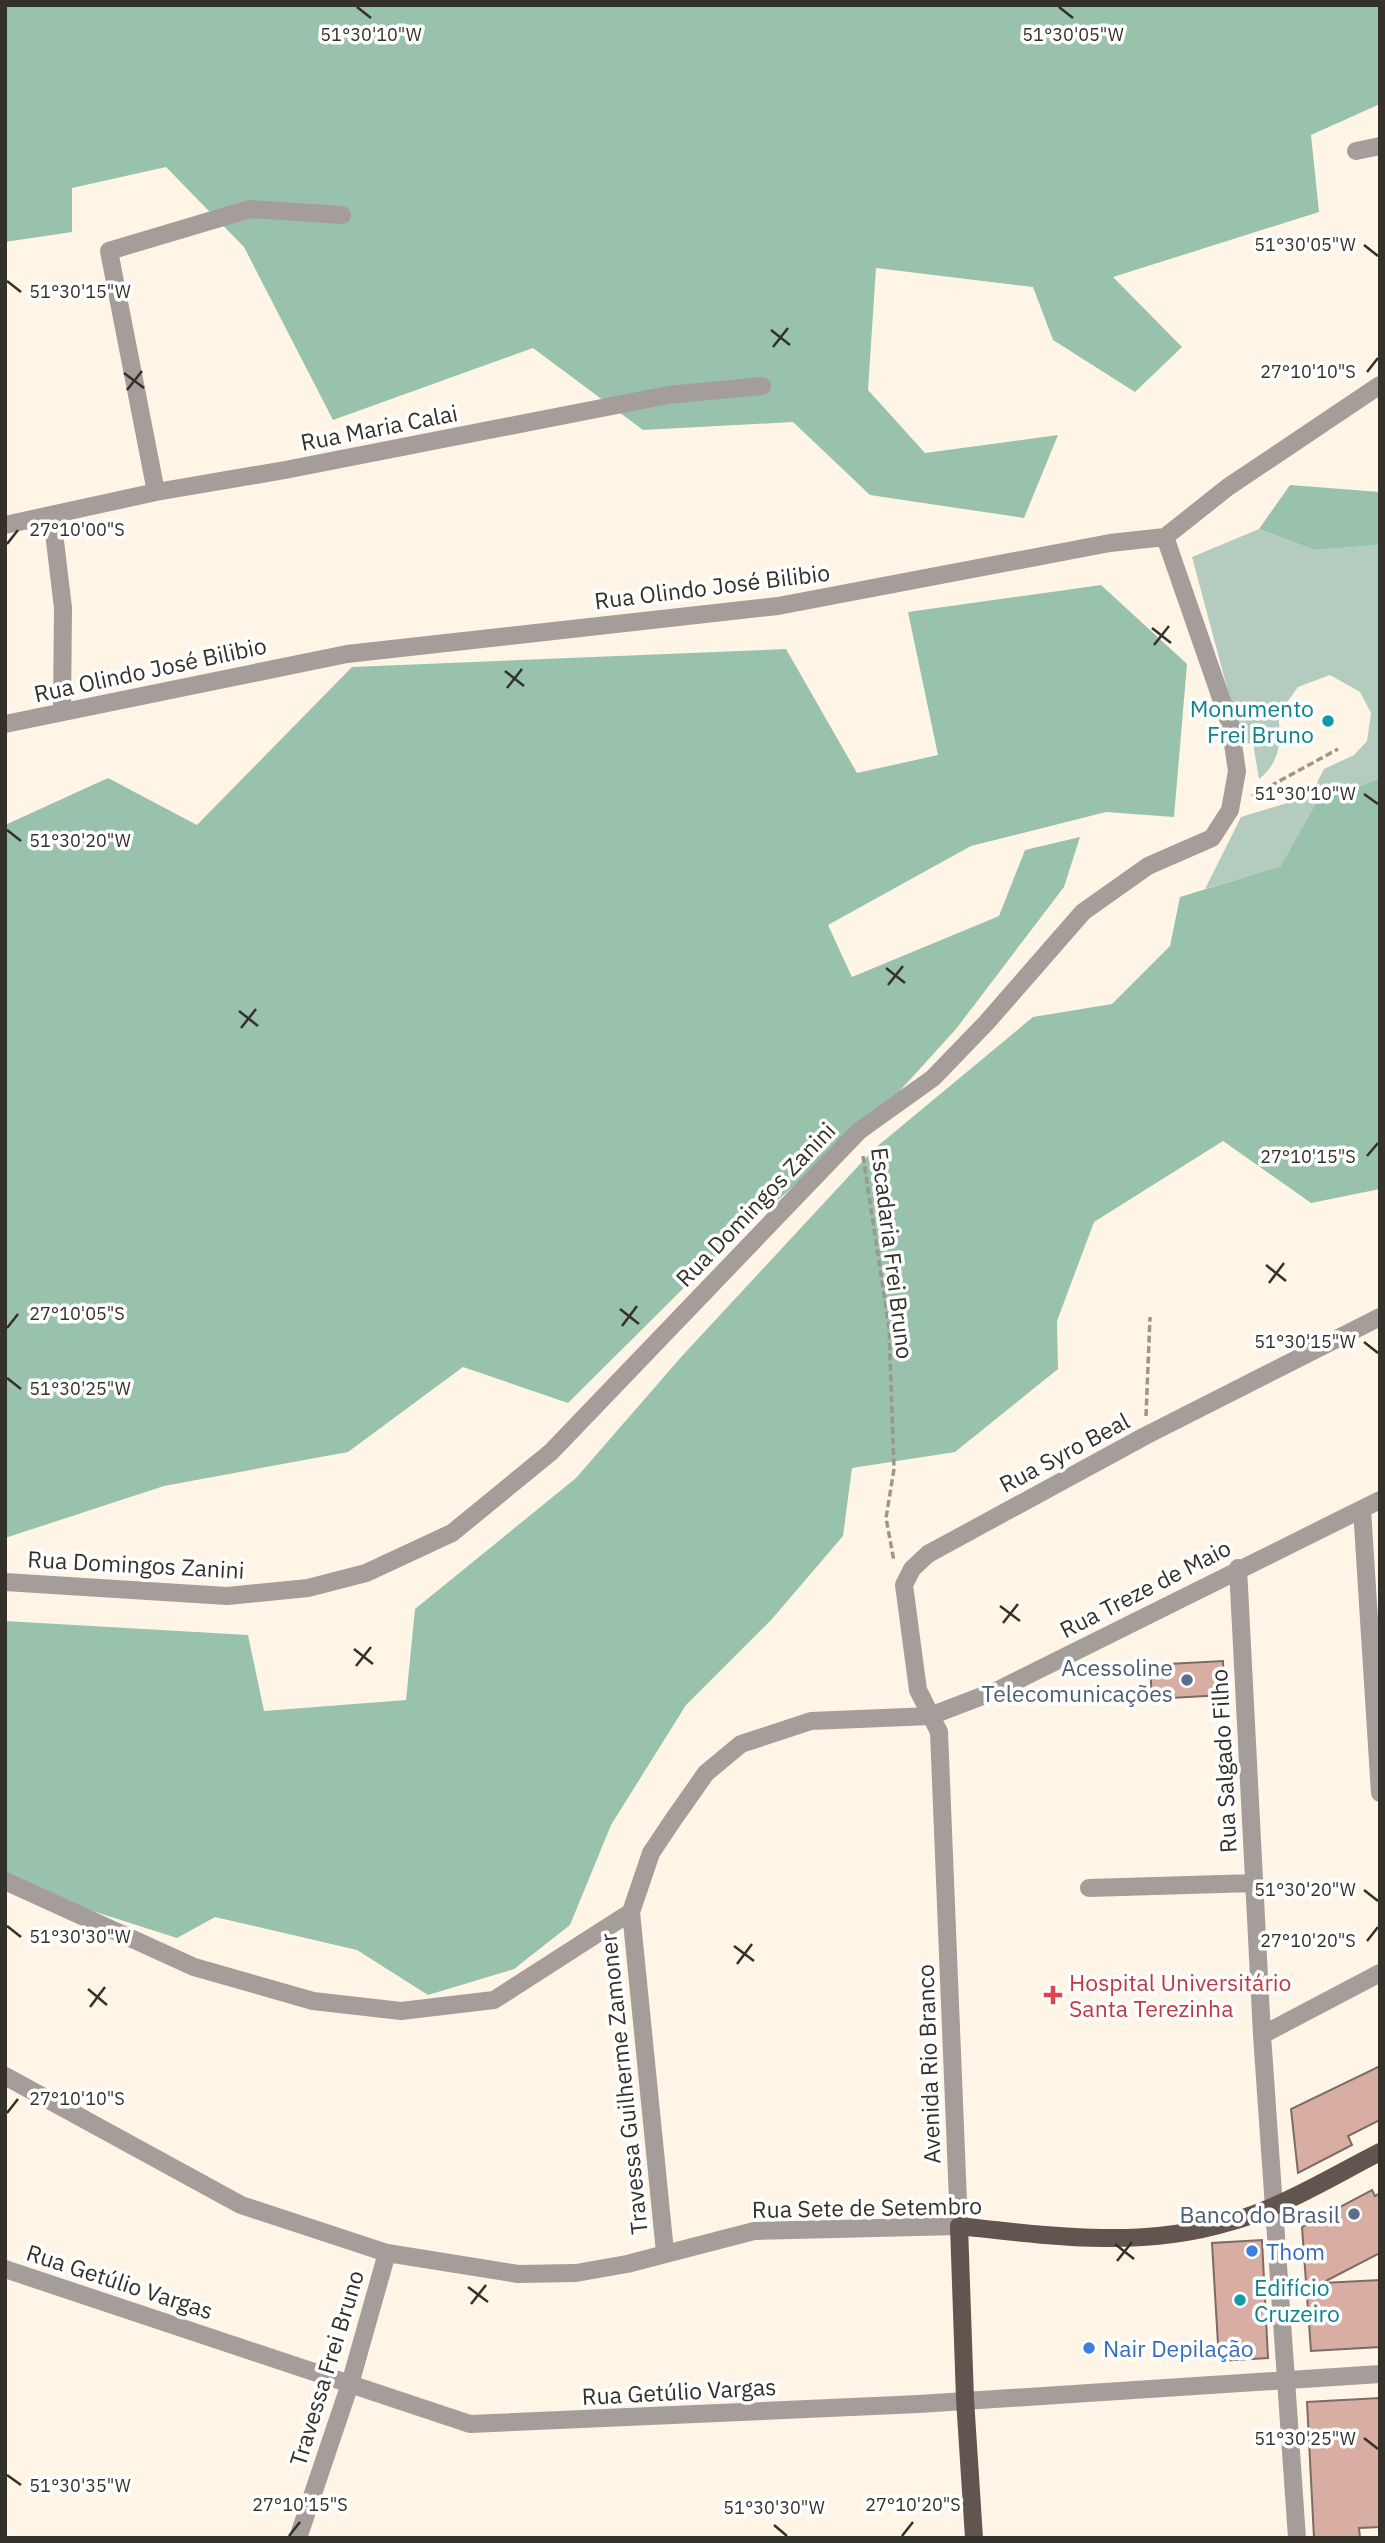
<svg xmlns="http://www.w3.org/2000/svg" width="1385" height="2543" font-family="'IBM Plex Sans',sans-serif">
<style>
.green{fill:#b4ccbf}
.forest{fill:#99c2ac}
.building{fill:#d8ada2;stroke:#7c6b67;stroke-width:2}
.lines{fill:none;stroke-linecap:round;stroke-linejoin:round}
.path{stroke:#9c968c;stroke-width:3.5;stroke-dasharray:7 3.5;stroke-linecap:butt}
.minor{stroke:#a59d9a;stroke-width:18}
.major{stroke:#62554f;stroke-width:18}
.ticks{fill:none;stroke:#34312b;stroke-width:2.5}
.culture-dot{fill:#0f9aa8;stroke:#fff;stroke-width:2.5}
.service-dot{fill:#5c6f8a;stroke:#fff;stroke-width:2.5}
.health-dot{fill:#e0444e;stroke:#fff;stroke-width:2.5}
.shop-dot{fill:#3f7fe0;stroke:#fff;stroke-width:2.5}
.labels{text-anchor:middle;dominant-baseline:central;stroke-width:7;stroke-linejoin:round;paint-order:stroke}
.street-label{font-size:23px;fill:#34312b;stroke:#fff}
.culture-label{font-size:23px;fill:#0d838f;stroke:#fff;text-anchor:end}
.service-label{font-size:23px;fill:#4e5e75;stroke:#fff;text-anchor:end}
.health-label{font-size:23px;fill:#be3a42;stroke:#fff;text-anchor:start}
.shop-label{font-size:23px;fill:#366cbe;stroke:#fff;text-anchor:start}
.ticks-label{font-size:18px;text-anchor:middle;fill:#34312b;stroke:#fff;stroke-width:7;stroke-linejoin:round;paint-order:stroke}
</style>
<rect width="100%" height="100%" fill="#fef5e6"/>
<path class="green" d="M1259,529L1314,550L1380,545V778L1316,803L1282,866L1205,889L1241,817L1310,796L1324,769L1354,755L1367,741L1371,713L1360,692L1330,675L1298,687L1278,715C1282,740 1280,763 1259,779L1253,743L1242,744L1192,557Z"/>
<path class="forest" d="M5,5H1380V104L1311,135L1319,212L1113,277L1182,347L1135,392L1053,340L1033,287L876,268L868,390L925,453L1058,435L1024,518L870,495L793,422L643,430L533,348L333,420L244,247L166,167L72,188V232L5,242Z
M1290,485L1380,492V545L1314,550L1259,529Z
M1101,585L1187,664L1174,817L1106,812L971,846L828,925L852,977L999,916L1025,850L1080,837L1064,887L956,1029L887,1105L734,1238L568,1403L463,1367L348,1452L164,1486L5,1538V825L108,778L197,825L352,667L786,649L857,773L938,755L908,612Z
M1380,778V1189L1311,1203L1223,1141L1094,1222L1057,1321L1058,1369L955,1452L852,1468L843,1536L772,1619L686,1705L611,1825L570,1925L514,1969L428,1995L357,1950L215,1917L177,1938L5,1883V1621L248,1635L264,1711L406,1700L415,1609L576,1478L682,1356L874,1149L1033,1017L1112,1004L1170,946L1180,897L1281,866L1316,803Z"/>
<path class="building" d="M1223,1661L1224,1695L1152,1699L1150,1665Z
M1380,2066V2120L1348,2136L1352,2145L1298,2173L1291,2109Z
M1372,2190L1375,2196L1380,2193V2253L1322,2283L1380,2280V2347L1311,2351L1302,2227Z
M1262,2240L1268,2358L1219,2361L1212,2243Z
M1380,2398V2527L1359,2528L1360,2538H1314L1307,2402Z"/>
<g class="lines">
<path class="path" d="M1252,796L1338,749
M863,1156L889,1328L894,1469L886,1518L894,1561
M1146,1416L1150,1317"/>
<path class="minor" d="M1356,151L1380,146
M156,492L109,251L250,209L342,215
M52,516L63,608L62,711
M5,525L156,492L285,470L668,395L762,386
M5,724L347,654L778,606L1110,543L1165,537L1228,487L1380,385
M1362,1509L1380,1793
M1238,1568L1262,2035L1297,2538
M5,1582L227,1596L308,1588L366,1573L452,1533L551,1452L859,1131L933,1078L987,1022L1083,912L1148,866L1212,838L1230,810L1237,771L1230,724L1165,537
M5,1881L194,1967L313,2001L401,2011L494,2000L631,1912L651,1853L673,1820L706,1773L741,1744L811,1721L930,1716L998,1690L1380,1500
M1089,1888L1254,1883
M631,1912L665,2252
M1262,2035L1380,1973
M5,2076L241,2205L387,2253L518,2274L576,2273L627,2264L754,2231L959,2226L939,1732L918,1690L904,1585L912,1569L928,1554L1145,1436L1380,1317
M5,2269L470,2424L919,2404L1380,2374
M298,2538L350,2384L387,2253"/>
<path class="major" d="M974,2538L965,2399L959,2226C1050,2236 1141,2249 1230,2222C1283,2207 1331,2177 1380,2152"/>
</g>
<path class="ticks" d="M357,7L371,18M1059,7L1073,18M1364,245L1378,256M7,281L21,292M771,330L790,345M773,347L788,328M1367,372L1378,358M124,373L144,388M127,390L142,371M7,544L18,530M1152,628L1171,643M1154,645L1169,626M505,671L524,686M507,688L522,669M1364,794L1378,804M7,830L21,841M886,968L905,983M888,985L903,966M239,1011L258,1026M241,1028L256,1009M1367,1156L1378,1143M1266,1265L1286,1281M1269,1283L1284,1263M620,1309L639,1324M622,1326L637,1306M7,1328L18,1314M1364,1342L1378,1353M7,1378L21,1389M1000,1606L1020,1621M1003,1623L1018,1604M354,1649L373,1664M356,1666L371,1647M1364,1890L1378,1901M7,1926L21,1937M1367,1941L1378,1927M734,1946L754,1961M737,1964L752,1944M88,1989L107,2005M90,2007L105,1987M7,2113L18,2099M1115,2244L1134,2259M1117,2261L1132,2242M468,2287L488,2302M471,2304L486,2285M1364,2438L1378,2449M7,2475L21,2485M774,2525L787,2536M289,2536L300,2522M902,2536L913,2522"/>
<g class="culture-dot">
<circle cx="1328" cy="721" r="7"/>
<circle cx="1240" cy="2300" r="7"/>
</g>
<g class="service-dot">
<circle cx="1187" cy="1680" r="7"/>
<circle cx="1354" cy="2214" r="7"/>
</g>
<path class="health-dot" d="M1049.5 1984.5h7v7h7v7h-7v7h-7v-7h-7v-7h7z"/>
<g class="shop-dot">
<circle cx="1252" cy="2251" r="7"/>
<circle cx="1089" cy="2348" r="7"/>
</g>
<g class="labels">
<g class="street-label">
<text transform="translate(379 427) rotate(-11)">Rua Maria Calai</text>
<text transform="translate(712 586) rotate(-7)">Rua Olindo José Bilibio</text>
<text transform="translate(150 669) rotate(-12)">Rua Olindo José Bilibio</text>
<text transform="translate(755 1204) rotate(-46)">Rua Domingos Zanini</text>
<text transform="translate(893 1253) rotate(83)">Escadaria Frei Bruno</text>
<text transform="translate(1064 1452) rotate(-28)">Rua Syro Beal</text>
<text transform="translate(136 1564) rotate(3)">Rua Domingos Zanini</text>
<text transform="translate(1145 1588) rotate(-27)">Rua Treze de Maio</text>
<text transform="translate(1223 1761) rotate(-93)">Rua Salgado Filho</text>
<text transform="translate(928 2064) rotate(-92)">Avenida Rio Branco</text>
<text transform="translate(623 2084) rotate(-96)">Travessa Guilherme Zamoner</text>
<text transform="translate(867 2207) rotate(-1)">Rua Sete de Setembro</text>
<text transform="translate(120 2281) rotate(18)">Rua Getúlio Vargas</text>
<text transform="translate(326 2368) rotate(-73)">Travessa Frei Bruno</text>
<text transform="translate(679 2391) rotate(-3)">Rua Getúlio Vargas</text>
</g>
<g class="culture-label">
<text x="1314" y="708">Monumento<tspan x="1314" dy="26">Frei Bruno</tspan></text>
<text x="1254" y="2287" text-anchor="start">Edifício<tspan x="1254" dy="26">Cruzeiro</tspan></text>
</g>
<g class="service-label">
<text x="1173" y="1667">Acessoline<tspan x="1173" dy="26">Telecomunicações</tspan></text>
<text x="1340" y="2214">Banco do Brasil</text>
</g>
<g class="health-label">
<text x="1069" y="1982">Hospital Universitário<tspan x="1069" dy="26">Santa Terezinha</tspan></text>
</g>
<g class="shop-label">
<text x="1266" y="2251">Thom</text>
<text x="1103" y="2348">Nair Depilação</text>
</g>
</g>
<g class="ticks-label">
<text x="371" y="41">51°30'10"W</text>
<text x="1073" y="41">51°30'05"W</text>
<text x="1305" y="251">51°30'05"W</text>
<text x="80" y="298">51°30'15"W</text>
<text x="1308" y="378">27°10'10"S</text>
<text x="77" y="536">27°10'00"S</text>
<text x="1305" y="800">51°30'10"W</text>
<text x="80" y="847">51°30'20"W</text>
<text x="1308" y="1163">27°10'15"S</text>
<text x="77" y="1320">27°10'05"S</text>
<text x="1305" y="1348">51°30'15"W</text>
<text x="80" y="1395">51°30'25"W</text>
<text x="1305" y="1896">51°30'20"W</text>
<text x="80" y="1943">51°30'30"W</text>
<text x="1308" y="1947">27°10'20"S</text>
<text x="77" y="2105">27°10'10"S</text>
<text x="1305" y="2445">51°30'25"W</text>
<text x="80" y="2492">51°30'35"W</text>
<text x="300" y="2511">27°10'15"S</text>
<text x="913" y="2511">27°10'20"S</text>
<text x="774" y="2514">51°30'30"W</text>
</g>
<rect width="1385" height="2543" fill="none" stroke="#34312b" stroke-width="14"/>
</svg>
